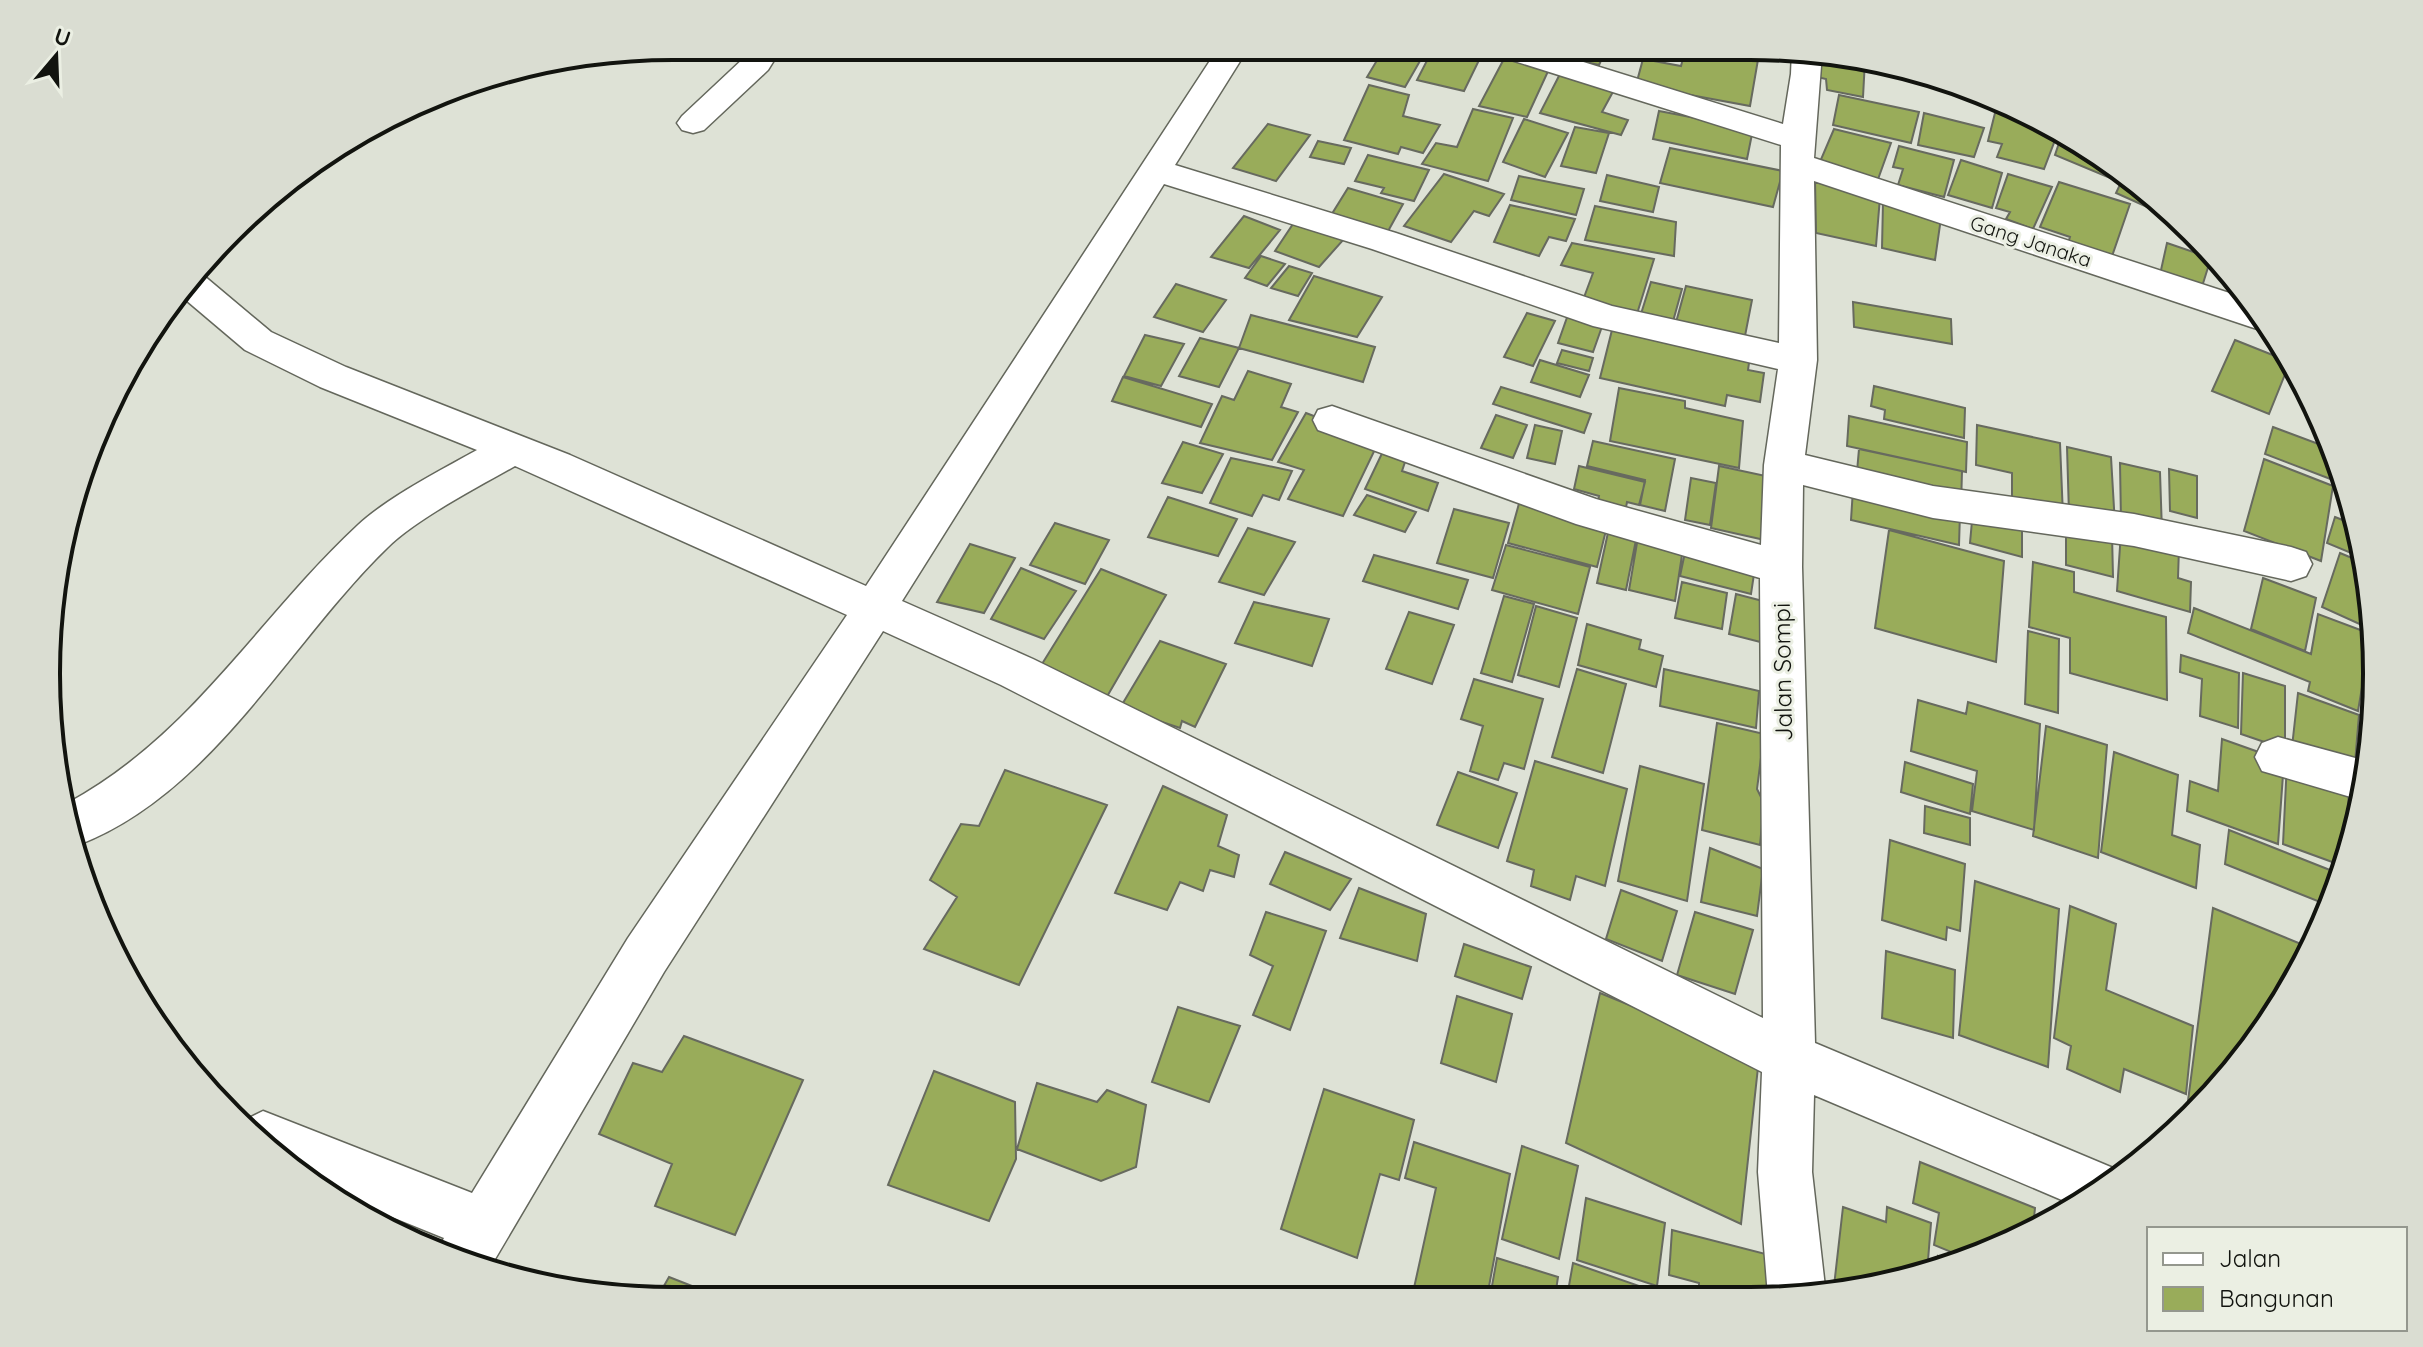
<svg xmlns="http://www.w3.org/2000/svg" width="2423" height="1347" font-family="Quicksand,sans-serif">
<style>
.building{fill:#99ac5a;stroke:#676a5f;stroke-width:2}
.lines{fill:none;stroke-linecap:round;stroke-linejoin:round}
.minor-casing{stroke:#64675c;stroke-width:3}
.minor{fill:#fff;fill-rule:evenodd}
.labels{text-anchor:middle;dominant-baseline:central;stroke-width:6;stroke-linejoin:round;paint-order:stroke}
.far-street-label{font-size:20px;fill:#12140f;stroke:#ebefe3}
.street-label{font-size:24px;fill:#12140f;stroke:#ebefe3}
.rim{fill:none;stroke:#12140f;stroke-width:4}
</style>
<rect width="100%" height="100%" fill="#dee2d6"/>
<path class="building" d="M1385,47H1428L1405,87L1367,77Z
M1434,47H1461L1483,52L1464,91L1417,80Z
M1546,47H1607L1599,65L1544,53Z
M1617,47H1651L1648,57L1616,51Z
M1686,47L1760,48L1750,106L1636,85L1643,59L1681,66Z
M1818,52L1865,60L1863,97L1827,90L1826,79L1817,77Z
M1505,57L1550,67L1527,117L1479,106Z
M1561,72L1615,88L1602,112L1628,120L1621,135L1540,113Z
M1369,85L1409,95L1403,116L1440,125L1423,153L1401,147L1398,154L1344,140Z
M1839,95L1919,112L1911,143L1833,125Z
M1473,109L1513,118L1488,181L1422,164L1436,143L1457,147Z
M1996,109L2047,124L2045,136L2055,140L2044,169L1997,157L2002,144L1988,141Z
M1659,111L1753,129L1747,159L1653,139Z
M1924,113L1984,128L1974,157L1918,145Z
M1524,119L1568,133L1545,177L1503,162Z
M1268,124L1310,135L1276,181L1233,168Z
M1575,127L1609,133L1596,173L1561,166Z
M1834,129L1891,143L1877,182L1819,164Z
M2061,137L2089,149L2120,171L2115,180L2055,155Z
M1318,141L1351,148L1344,164L1310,157Z
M1899,146L1954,160L1944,197L1898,185L1903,169L1893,167Z
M1670,148L1783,171L1773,207L1660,183Z
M1368,155L1429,170L1414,201L1381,193L1384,188L1355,181Z
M1961,160L2002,173L1992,208L1948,195Z
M1444,174L1504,194L1489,216L1474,211L1451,242L1404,226Z
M2008,174L2052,187L2033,229L2006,219L2010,212L1996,208Z
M2125,174L2164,202L2183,223L2116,193Z
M1607,175L1659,187L1653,212L1600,201Z
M1519,176L1584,189L1576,215L1511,200Z
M1815,180L1880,197L1876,246L1816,233Z
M2059,182L2130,204L2110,262L2067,246L2070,237L2040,227Z
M1348,188L1403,204L1387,233L1330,217Z
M1883,202L1941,218L1935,260L1882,248Z
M1510,205L1575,219L1566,241L1549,237L1539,256L1494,242Z
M1595,206L1676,222L1674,256L1585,240Z
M1244,216L1280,230L1249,268L1211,257Z
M1295,221L1344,239L1319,267L1275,251Z
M1572,243L1654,259L1636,317L1583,300L1593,273L1561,265Z
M2167,243L2211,258L2200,293L2159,279Z
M1261,256L1285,264L1267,286L1245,278Z
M1289,266L1312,273L1298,296L1271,288Z
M1314,276L1382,297L1357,337L1289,320Z
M1651,282L1682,289L1672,325L1640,317Z
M1176,284L1226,300L1203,332L1154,317Z
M1686,286L1752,300L1744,341L1675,326Z
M1853,302L1951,319L1952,344L1854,327Z
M1570,309L1605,318L1593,352L1558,343Z
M1527,313L1555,321L1533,366L1504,357Z
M1251,315L1375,347L1363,382L1239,348Z
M1613,326L1750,356L1748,370L1764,373L1760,402L1727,395L1725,406L1600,378Z
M1145,335L1184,344L1161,386L1124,376Z
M1200,338L1239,348L1219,387L1179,376Z
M2235,340L2290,362L2269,414L2212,391Z
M1562,350L1593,358L1589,371L1557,363Z
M1540,360L1589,375L1580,397L1531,382Z
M1248,371L1291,384L1281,407L1298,412L1272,460L1200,443L1222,396L1234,400Z
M1123,377L1212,404L1201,427L1112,401Z
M1874,386L1965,408L1964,438L1884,419L1885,410L1871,406Z
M1501,387L1591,414L1584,433L1493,404Z
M1619,388L1685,401V408L1743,421L1739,468L1610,441Z
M1306,413L1379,441L1343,516L1288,499L1304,470L1278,462Z
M1496,415L1527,425L1513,458L1481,448Z
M1849,416L1967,442L1966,472L1847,446Z
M1535,425L1562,431L1555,464L1527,458Z
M1977,425L2060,443L2063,516L2012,505V473L1976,465Z
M2273,427L2332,449L2342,476L2341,483L2265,454Z
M1593,441L1675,459L1665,511L1640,505L1645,480L1587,466Z
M1183,442L1223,454L1202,493L1162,483Z
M1386,445L1408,453L1402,471L1438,483L1428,511L1365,489Z
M2067,447L2111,457L2115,525L2069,514Z
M1859,449L1962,471L1961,506L1856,483Z
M1231,458L1292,471L1279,500L1263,495L1252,516L1210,503Z
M2264,459L2333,486L2321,561L2244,531Z
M2120,463L2160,472L2162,532L2121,522Z
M1579,466L1645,482L1639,505L1627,502L1624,518L1596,511L1599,496L1574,489Z
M1719,466L1775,478L1769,541L1711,528Z
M2169,469L2197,476V518L2170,511Z
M1691,478L1716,483L1710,525L1685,520Z
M1853,489L1960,513L1959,545L1851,520Z
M1367,495L1416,512L1405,532L1354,515Z
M1168,497L1237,519L1218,556L1148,537Z
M1520,500L1608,522L1597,567L1508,543Z
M1454,509L1509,523L1493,578L1437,563Z
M1973,510L2022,523V557L1970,543Z
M2335,517L2358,526L2363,558L2327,543Z
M1055,523L1109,540L1085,584L1030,565Z
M2066,523L2112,534L2113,577L2066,565Z
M1248,528L1295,542L1264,595L1219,582Z
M1609,528L1637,535L1626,590L1597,583Z
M1889,530L2004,561L1996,662L1875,628Z
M1639,531L1684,542L1675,601L1629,590Z
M2121,532L2179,548L2178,578L2191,582L2190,612L2117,591Z
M1687,543L1756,561L1751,594L1680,576Z
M970,544L1015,558L984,613L937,602Z
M1506,545L1590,567L1578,614L1492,590Z
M2340,553L2364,563L2375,631L2322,607Z
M1374,555L1468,580L1458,609L1363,581Z
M2033,562L2074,572V592L2166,617L2167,700L2070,673V638L2029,627Z
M1021,568L1076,591L1044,639L991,619Z
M1101,569L1166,595L1105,700L1037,672Z
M2263,578L2316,598L2305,651L2251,629Z
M1682,582L1727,593L1722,629L1675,618Z
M1736,594L1778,605L1772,645L1729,634Z
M1504,596L1534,604L1512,682L1481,673Z
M1254,602L1329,619L1312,666L1235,643Z
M1536,606L1577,618L1559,687L1518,675Z
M2194,608L2311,654L2318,614L2371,634L2358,711L2308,691L2310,682L2188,633Z
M1409,612L1454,625L1432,684L1386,669Z
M1587,624L1641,640L1639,649L1663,656L1656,687L1578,665Z
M2028,631L2059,639L2058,713L2025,704Z
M1160,641L1226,664L1195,727L1182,721L1180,728L1120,708Z
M2181,655L2239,673L2238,728L2200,716L2202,679L2180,672Z
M1577,669L1626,684L1603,773L1552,757Z
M1664,669L1759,691L1756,728L1660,706Z
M2243,673L2285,686V749L2241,734Z
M1474,679L1543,699L1524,769L1504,763L1498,780L1470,771L1483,726L1461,719Z
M2298,693L2359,715L2354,775L2291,756Z
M1918,700L1966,714L1968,702L2040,724L2034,830L1972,811L1977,771L1911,751Z
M1717,723L1764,734L1757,789L1764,803L1760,845L1702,830Z
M2046,726L2107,745L2098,858L2033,836Z
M2222,739L2284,761L2278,844L2187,811L2190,781L2218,791Z
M2114,752L2178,775L2172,835L2200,845L2196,888L2101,852Z
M1535,761L1627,789L1605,886L1576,876L1570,900L1531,886L1534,870L1507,861Z
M1905,762L1973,784L1970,814L1901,792Z
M2287,762L2349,784L2346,867L2283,844Z
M1640,766L1704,784L1687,901L1618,881Z
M1005,770L1107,805L1019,985L924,949L957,897L930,880L961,824L979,826Z
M1458,772L1517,793L1498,848L1437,825Z
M1163,786L1227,815L1218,846L1239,855L1234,877L1210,870L1203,891L1180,882L1167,910L1115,893Z
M1925,806L1970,818V845L1924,833Z
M2229,830L2340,874L2339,886L2330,906L2225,864Z
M1890,840L1965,864L1960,931L1947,927L1946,940L1882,920Z
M1710,848L1763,869L1757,916L1701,902Z
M1285,852L1351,879L1330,910L1270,884Z
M1975,881L2059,909L2048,1067L1959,1035Z
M1359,888L1426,914L1417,961L1340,938Z
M1621,890L1677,911L1662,961L1606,939Z
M2070,906L2116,924L2106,990L2193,1026L2186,1094L2124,1069L2120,1092L2067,1069L2071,1046L2054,1038Z
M2213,908L2311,948L2293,988L2185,1124Z
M1266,912L1326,931L1290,1030L1253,1015L1273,966L1250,955Z
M1695,912L1753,930L1735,994L1677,975Z
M1464,944L1531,967L1522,999L1455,976Z
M1886,951L1955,970L1953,1038L1882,1018Z
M1600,993L1759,1058L1741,1224L1566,1143Z
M1457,996L1512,1014L1496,1082L1441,1063Z
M1178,1007L1240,1026L1209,1102L1152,1082Z
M684,1036L803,1080L735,1235L655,1206L672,1164L599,1134L633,1063L662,1072Z
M934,1071L1015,1102L1016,1159L989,1221L888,1185Z
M1037,1083L1097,1102L1107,1090L1146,1105L1136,1167L1101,1181L1017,1149Z
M1324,1089L1414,1120L1399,1180L1380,1174L1357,1258L1281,1229Z
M1414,1142L1510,1174L1487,1297H1412L1436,1188L1405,1178Z
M1522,1146L1578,1166L1559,1259L1502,1239Z
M1920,1162L2035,1208L2033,1227L1968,1259L1934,1245L1939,1213L1913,1203Z
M1586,1198L1665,1223L1657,1286L1577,1260Z
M1843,1207L1886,1222L1887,1207L1931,1223L1927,1273L1833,1295Z
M1672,1230L1785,1259L1783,1296H1699V1283L1669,1275Z
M1938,1256L1958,1264L1937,1271Z
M1497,1258L1558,1277L1555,1297H1490Z
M1573,1263L1662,1294L1661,1296L1567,1297Z
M669,1277L725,1299L656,1300Z"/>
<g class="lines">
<g class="minor-casing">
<path id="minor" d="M753,46H783L768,70L704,130L693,133L682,130L677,123L682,116L745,57Z
M1219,47H1249L1175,165L1396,233L1612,306L1779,343L1781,145L1492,54L1488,47H1535L1783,124L1791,74L1792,50L1822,53L1814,158L2254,301L2271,329L2264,331L2251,327L1814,181L1817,360L1805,455L1933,486L2134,514L2291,547L2306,552L2312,564L2306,576L2291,581L2134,546L1933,518L1803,485L1802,567L1815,1043L2125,1173L2098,1195L2076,1206L1814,1095L1812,1172L1826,1296H1768L1758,1172L1762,1072L1001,685L883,631L664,972L488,1271L472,1268L437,1252L444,1238L328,1191L243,1121L263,1111L472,1193L628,938L847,615L515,466C478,487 416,519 387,548C288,644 212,794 78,845L68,803C193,735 257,619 358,525C387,498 441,470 477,450L320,387L245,350L180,295L199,274L203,275L271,332L346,367L570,455L866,586ZM1164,184L1372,249L1593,326L1778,369L1764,465L1761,545L1596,499L1332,406L1318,410L1313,420L1318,430L1576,524L1760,578L1763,1018L1033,659L902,601Z
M2278,737L2370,762L2361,800L2262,771L2255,757L2262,743Z"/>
</g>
<use href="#minor" class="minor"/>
</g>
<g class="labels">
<g class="far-street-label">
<text transform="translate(2031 241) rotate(18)">Gang Janaka</text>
</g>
<g class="street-label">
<text transform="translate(1782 672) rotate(-91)">Jalan Sompi</text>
</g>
</g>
<path d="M0 0H2423V1347H0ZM673 60H1750A613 613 0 0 1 2363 673V674A613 613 0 0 1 1750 1287H673A613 613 0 0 1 60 674V673A613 613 0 0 1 673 60Z" fill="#daddd2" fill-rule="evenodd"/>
<path class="rim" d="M673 60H1750A613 613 0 0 1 2363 673V674A613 613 0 0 1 1750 1287H673A613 613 0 0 1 60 674V673A613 613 0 0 1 673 60Z"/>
<rect x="2147" y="1227" width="260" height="104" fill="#ebefe3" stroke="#94978e" stroke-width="2"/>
<rect x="2163" y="1253" width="40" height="12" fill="#ffffff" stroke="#94978e" stroke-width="2"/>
<text x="2219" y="1267" font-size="24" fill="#12140f">Jalan</text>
<rect x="2163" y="1287" width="40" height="24" fill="#99ac5a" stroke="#94978e" stroke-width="2"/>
<text x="2219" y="1307" font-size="24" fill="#12140f">Bangunan</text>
<g transform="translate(56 56) rotate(19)" stroke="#ebefe3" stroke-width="6" paint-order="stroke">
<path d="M0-6L14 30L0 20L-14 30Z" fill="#12140f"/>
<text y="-12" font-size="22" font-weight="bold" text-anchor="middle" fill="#12140f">U</text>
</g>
</svg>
